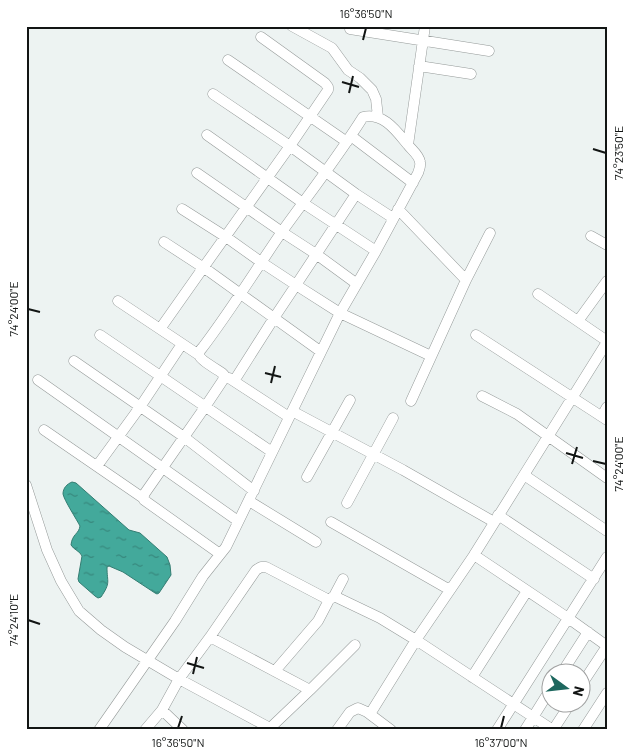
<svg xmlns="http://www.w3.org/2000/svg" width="633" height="756" font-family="Barlow,sans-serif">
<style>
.water{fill:url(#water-ripples);stroke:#347d72}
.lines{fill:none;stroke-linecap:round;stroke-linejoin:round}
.minor-casing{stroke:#959a99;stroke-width:11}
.minor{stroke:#fff;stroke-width:10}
.ticks{fill:none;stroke:#121514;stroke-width:2}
.neatline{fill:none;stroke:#121514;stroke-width:2}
.ticks-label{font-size:12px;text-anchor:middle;fill:#121514}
</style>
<defs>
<pattern id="water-ripples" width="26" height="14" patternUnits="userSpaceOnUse" patternTransform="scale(1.25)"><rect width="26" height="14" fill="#43a99b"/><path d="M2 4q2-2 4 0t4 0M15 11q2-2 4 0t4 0" fill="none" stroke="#37887d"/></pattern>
</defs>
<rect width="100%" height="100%" fill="#edf3f2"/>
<path class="water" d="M72,482L76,483L129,530L140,533L167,557L170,565L171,575L159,593L157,594L155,593L123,572L109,566L107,567C107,583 111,582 101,597L98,598L95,596L79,582L78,579L82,556C80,551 74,550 71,545C72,534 79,534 80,526C77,520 64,500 63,494C63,488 67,484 72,482Z"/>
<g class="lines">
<g class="minor-casing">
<path id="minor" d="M292,26L332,48L348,70L360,78L372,90L376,99L378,117
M350,29L489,51
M228,60L347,142
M419,66L471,74
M213,94L290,146L356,194L393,218
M207,135L303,203L376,251
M351,136L413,183
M408,145L425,26
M197,173L282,232L316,254L357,284
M182,209L226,237L261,262L296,285L340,313L431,356
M398,209L466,280L411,401
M591,236L607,245
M164,242L210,272L320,351
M466,280L490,233
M538,294L607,341
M118,301L199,355
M578,321L607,281
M160,329L203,268L290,146L328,90V87L325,83L261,37
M100,335L272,452
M476,335L607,420
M74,361L184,437L254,491
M229,378L289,417
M38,380L238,521
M234,381L274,318L296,285L356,194
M482,396L517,414L607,478
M292,411L403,470L494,522
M602,416L607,407
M44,430L143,498
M97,466L140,407L182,344
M524,475L607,531
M307,477L350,400
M26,485L47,550L61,581L79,611L101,630L125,647L179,679L270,728
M249,501L316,542
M347,503L393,418
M498,515L594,579
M331,522L450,590
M474,555L568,618L607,646
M334,596L343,579
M210,637L310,690
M275,671L318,621L329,600L334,596L380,618L416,640L553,730L570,704
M561,674L588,632
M472,677L527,591
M580,687L607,646
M162,710L183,730
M370,714L416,640L474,555L607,342
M99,730L175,621L203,576L226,547L340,313L376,251L418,173C419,170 421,166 420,162C419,155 412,150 408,145C397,132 384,112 363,117C338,157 309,194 281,233C255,271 231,310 203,347C201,349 199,352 199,355C200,360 218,370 222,373L224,375L223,380L205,407L145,493L143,498L144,500L220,554
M145,730L162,710L179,679L210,637L256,570L261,567H266L329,600
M268,730L310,690L355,645
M337,730L350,712L358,708L367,712L391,730
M497,730L607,557
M525,730L550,690
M583,730L607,693"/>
</g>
<use href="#minor" class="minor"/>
</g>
<path class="ticks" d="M363,40L366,28M342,82L359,87M349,93L353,76M593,149L606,153M28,309L40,312M265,373L281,377M271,383L275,366M566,453L583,458M593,461L606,464M572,464L577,447M28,620L40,624M187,663L204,668M193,674L197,657M178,728L182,716M501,728L504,716"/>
<rect width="633" height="756" fill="none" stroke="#ffffff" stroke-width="55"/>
<g transform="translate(566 688) rotate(105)"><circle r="24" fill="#ffffff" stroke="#a0a1a1"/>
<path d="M0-4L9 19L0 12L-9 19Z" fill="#1d675e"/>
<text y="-8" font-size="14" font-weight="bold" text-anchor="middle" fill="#121514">N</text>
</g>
<rect x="28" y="28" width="578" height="700" class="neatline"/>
<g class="ticks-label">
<text x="366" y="18">16°36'50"N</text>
<text transform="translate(619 153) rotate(-90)" y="4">74°23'50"E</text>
<text transform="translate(14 309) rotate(-90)" y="4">74°24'00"E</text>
<text transform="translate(619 464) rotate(-90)" y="4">74°24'00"E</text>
<text transform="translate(14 620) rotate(-90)" y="4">74°24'10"E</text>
<text x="178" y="747">16°36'50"N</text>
<text x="501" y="747">16°37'00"N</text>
</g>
</svg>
